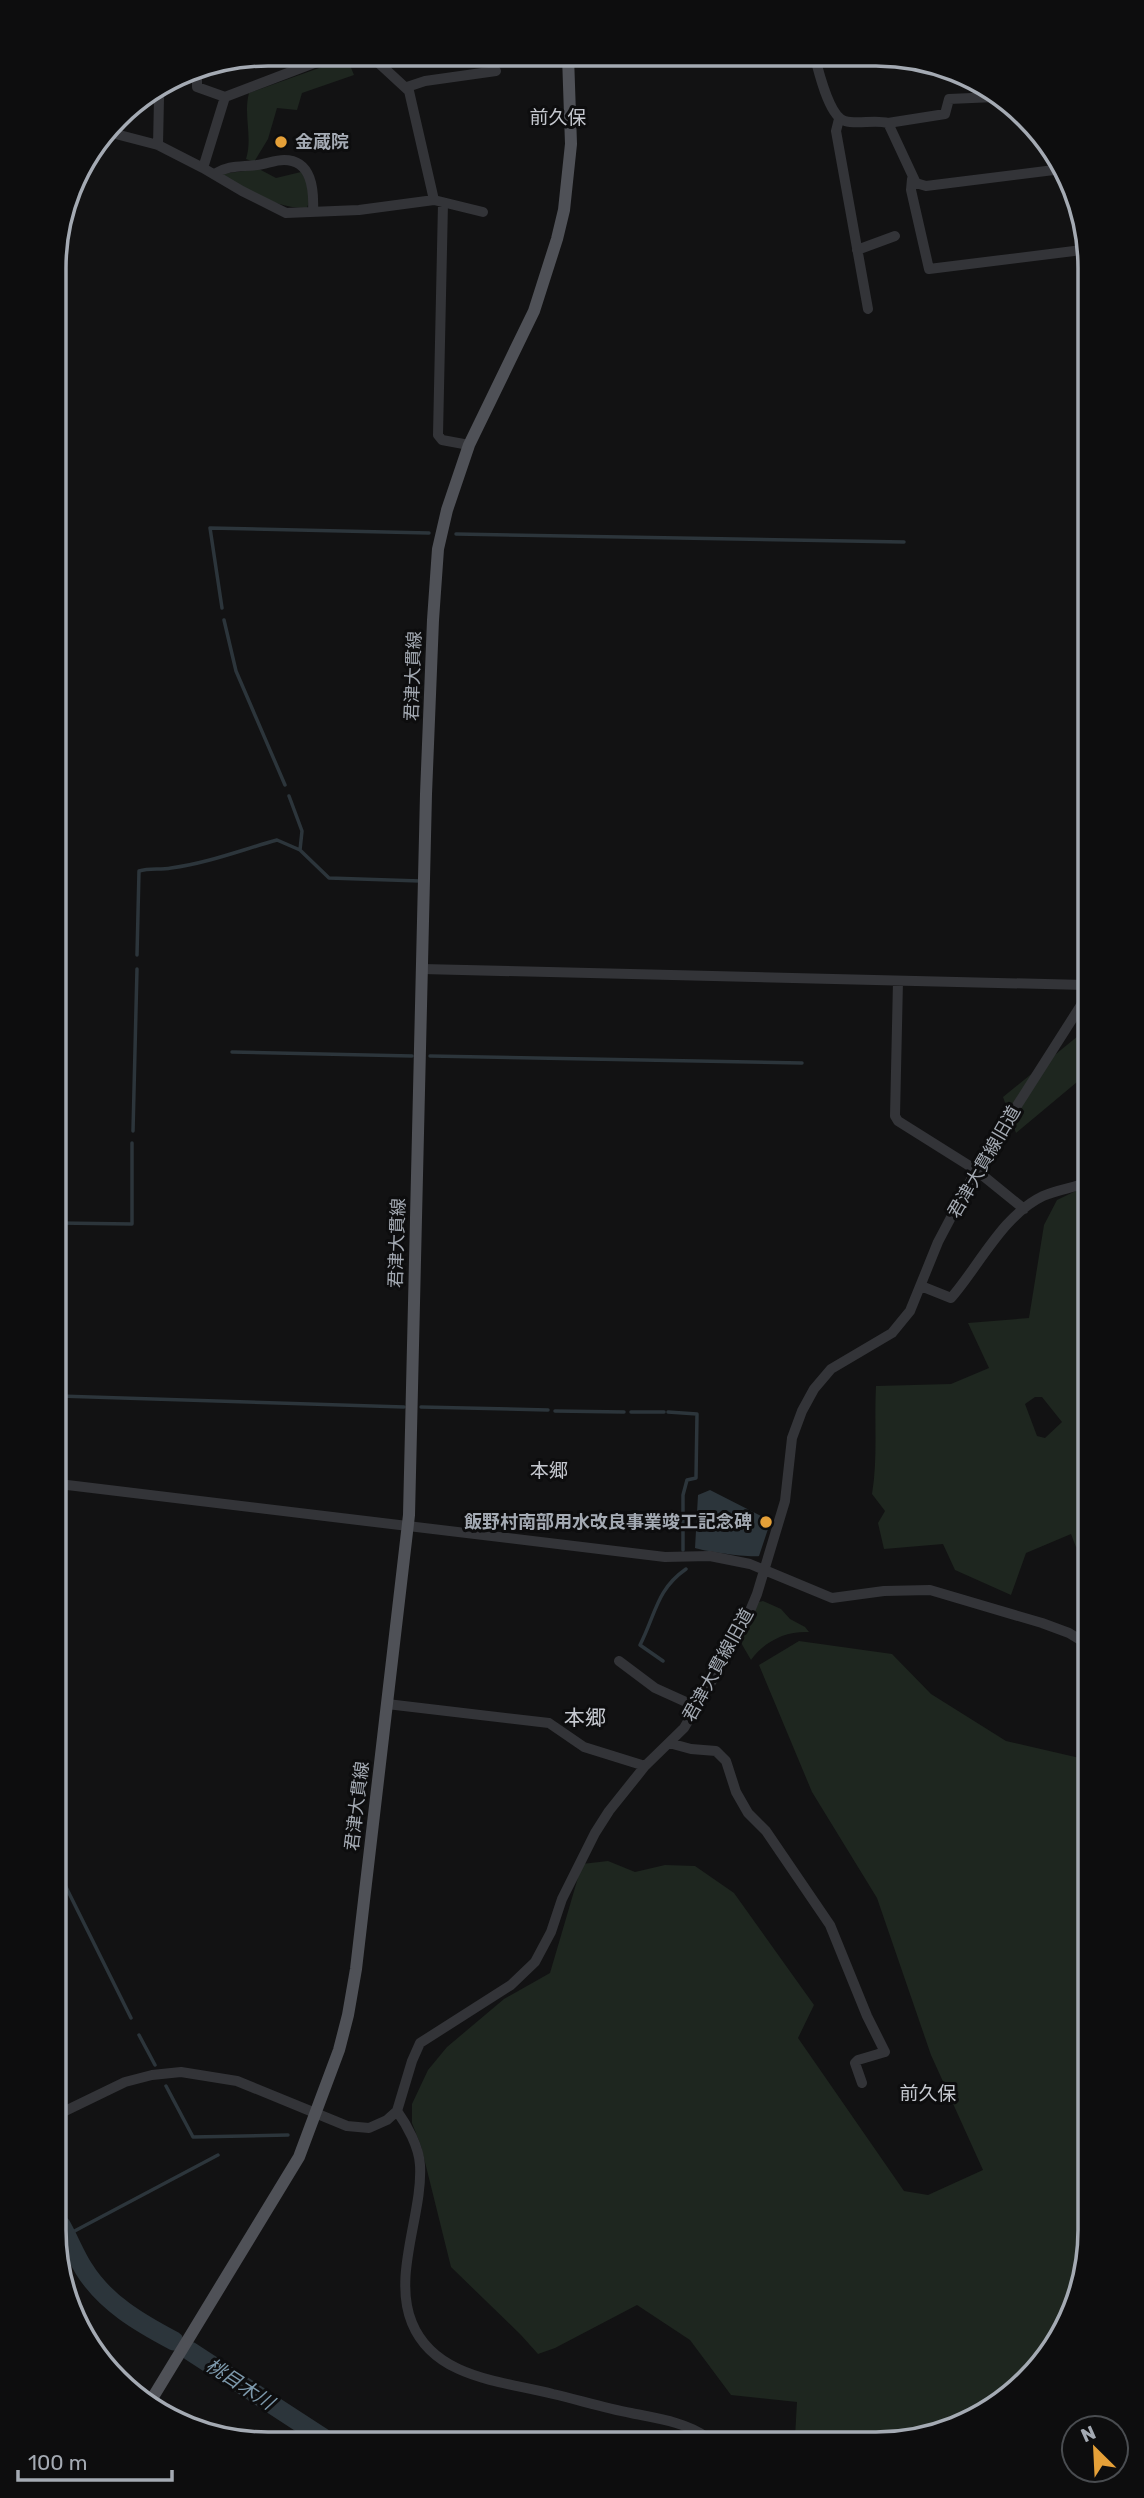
<svg xmlns="http://www.w3.org/2000/svg" width="1144" height="2498" font-family="Rubik,'Noto Sans JP',sans-serif">
<style>
.green{fill:#1e261f;fill-rule:evenodd}
.water{fill:#2c353b}
.lines{fill:none;stroke-linecap:round;stroke-linejoin:round}
.stream{stroke:#2c353b;stroke-width:3.5}
.river{stroke:#2c353b;stroke-width:19}
.minor{stroke:#333438;stroke-width:10}
.major{stroke:#4f5157;stroke-width:12}
.poi-dot{fill:#e5a038;stroke:#0d0d0e;stroke-width:2.5}
.labels{text-anchor:middle;dominant-baseline:central;stroke-width:6;stroke-linejoin:round;paint-order:stroke}
.poi-label{font-size:18px;font-weight:bold;fill:#a4aab3;stroke:#0d0d0e;text-anchor:start}
.street-label{font-size:18px;fill:#a4aab3;stroke:#0d0d0e}
.neighbourhood-label{font-size:19px;fill:#c5c8cf;stroke:#0d0d0e}
.water-label{font-size:19px;font-style:italic;fill:#7d99ac;stroke:#0d0d0e}
.quarter-label{font-size:21px;fill:#c5c8cf;stroke:#0d0d0e}
.rim{fill:none;stroke:#a4aab3;stroke-width:3.5}
</style>
<rect width="100%" height="100%" fill="#121213"/>
<path class="green" d="M347,58L354,75L302,93L297,110L277,108L268,139L254,162L246,159C253,137 243,115 249,93Z
M259,169L276,178L301,172C309,184 312,194 307,208C272,208 251,191 221,174Z
M1085,1021V1078L1083,1077L1016,1133L1003,1097L1078,1036Z
M1086,1186L1087,1542L1076,1547L1071,1534L1026,1553L1011,1595L955,1570L943,1544L884,1549L878,1523L885,1511L872,1494C878,1458 874,1422 876,1386L951,1384L989,1368L968,1323L1029,1318L1044,1225L1057,1200ZM1035,1397H1042L1062,1422L1045,1438L1037,1436L1025,1404Z
M763,1601L781,1609L790,1619L805,1627L809,1632C785,1631 765,1641 751,1660L740,1641L759,1602Z
M799,1641L892,1654L931,1694L1006,1741L1084,1759L1088,1763L1089,2244L1074,2311L1045,2360L994,2408L931,2436L795,2437L797,2402L731,2395L690,2340L637,2305L555,2348L538,2354L521,2335L451,2267L421,2146L412,2123V2104L428,2070L447,2047L504,1999L550,1973L582,1864L608,1861L635,1872L665,1865L695,1866L734,1893L814,2005L798,2038L904,2191L928,2195L983,2170L931,2055L877,1898L812,1792L759,1665Z"/>
<path class="water" d="M710,1490L765,1518L764,1524L769,1526L759,1556C750,1558 703,1551 695,1548L698,1495Z"/>
<g class="lines">
<path class="stream" d="M456,534L904,542
M222,608L210,528L429,533
M224,620L236,671L285,785
M300,850L329,878L420,881
M137,955L139,871C150,868 160,870 171,868C208,863 241,850 277,840L300,850L302,831L289,796
M232,1052L412,1056
M430,1056L802,1063
M133,1131L137,969
M58,1223L132,1224V1143
M59,1396L404,1407
M421,1407L548,1410
M555,1411L624,1412
M631,1412H664
M668,1412L697,1414L696,1478L687,1480L683,1495V1550
M663,1661L640,1645C656,1614 656,1590 686,1569
M60,1875L131,2018
M139,2035L155,2065
M166,2086L193,2137L288,2135
M67,2235L218,2155"/>
<path class="river" d="M61,2225C69,2239 75,2255 84,2269C105,2303 140,2323 174,2341
M190,2351L325,2439"/>
<path class="minor" d="M370,55L409,91L434,200
M815,58C819,72 829,117 845,121C858,125 874,119 888,123L916,183L926,186L1062,169
M197,68V87L225,97
M407,87L425,81L496,71
M839,119L836,131L868,309
M888,123L945,114L949,99L995,97
M108,132L158,145L203,168L242,191L286,213L359,210L434,200L483,212
M158,145L159,98
M203,168L225,97L335,55
M214,174C229,165 240,167 257,165C266,164 275,160 284,160C312,160 314,190 313,211
M912,179L911,190L929,269L1082,250
M443,203L438,435L442,440L469,445
M857,250L895,236
M422,969L1085,985
M898,981L895,1116L898,1121L976,1170L1024,1209
M921,1286L951,1298C979,1266 1003,1215 1043,1196C1056,1190 1072,1188 1086,1183
M59,1484L665,1557L710,1556L750,1564L832,1598L884,1591L930,1590L1042,1623L1069,1633L1087,1644
M619,1661L655,1688L697,1707
M387,1704L549,1723L584,1747L645,1766
M669,1743L691,1749L716,1751L726,1761L736,1792L748,1813L766,1831L830,1925L867,2016L885,2052L858,2060L855,2063L862,2083
M397,2111C407,2125 419,2147 420,2165C423,2214 392,2275 412,2323C435,2379 503,2381 553,2394C579,2400 604,2408 631,2413C655,2418 686,2422 706,2437
M61,2113L125,2082L152,2075L181,2072L237,2081L347,2126L369,2128L387,2120L397,2111L412,2061L420,2043L511,1985L535,1962L551,1932L562,1899L595,1833L609,1811L645,1766L684,1728L742,1630L757,1594L785,1501L792,1438L802,1411L814,1389L831,1369L892,1333L910,1311L938,1242L976,1170L1085,999"/>
<path class="major" d="M150,2402L299,2157L339,2050L348,2015L356,1969L409,1515L426,794L433,620L438,549L447,510L469,445L534,311L557,239L564,210L571,144L568,56"/>
</g>
<g class="poi-dot">
<circle cx="281" cy="142" r="7"/>
<circle cx="766" cy="1522" r="7"/>
</g>
<g class="labels">
<g class="poi-label">
<text x="295" y="142">金蔵院</text>
<text x="752" y="1522" text-anchor="end">飯野村南部用水改良事業竣工記念碑</text>
</g>
<g class="street-label">
<text transform="translate(413 676) rotate(-88)">君津大貫線</text>
<text transform="translate(984 1162) rotate(-60)">君津大貫線旧道</text>
<text transform="translate(397 1243) rotate(-88)">君津大貫線</text>
<text transform="translate(718 1665) rotate(-61)">君津大貫線旧道</text>
<text transform="translate(357 1806) rotate(-83)">君津大貫線</text>
</g>
<g class="neighbourhood-label">
<text x="558" y="117">前久保</text>
<text x="549" y="1470">本郷</text>
<text x="928" y="2093">前久保</text>
</g>
<g class="water-label">
<text transform="translate(240 2384) rotate(33)">桃目木川</text>
</g>
<g class="quarter-label">
<text x="585" y="1717">本郷</text>
</g>
</g>
<path d="M0 0H1144V2498H0ZM268 66H876A202 202 0 0 1 1078 268V2230A202 202 0 0 1 876 2432H268A202 202 0 0 1 66 2230V268A202 202 0 0 1 268 66Z" fill="#0d0d0e" fill-rule="evenodd"/>
<path class="rim" d="M268 66H876A202 202 0 0 1 1078 268V2230A202 202 0 0 1 876 2432H268A202 202 0 0 1 66 2230V268A202 202 0 0 1 268 66Z"/>
<g transform="translate(1095 2449) rotate(336)"><circle r="33" fill="#0d0d0e" stroke="#494c50" stroke-width="2"/>
<path d="M0-5L12 26L0 18L-12 26Z" fill="#e5a038"/>
<text y="-10" font-size="19" font-weight="bold" text-anchor="middle" fill="#a4aab3">N</text>
</g>
<path d="M18 2470v10h154v-10" fill="none" stroke="#a4aab3" stroke-width="3.5"/>
<text x="28" y="2470" font-size="21" fill="#a4aab3" stroke="#0d0d0e" stroke-width="5" paint-order="stroke">100 m</text>
</svg>
